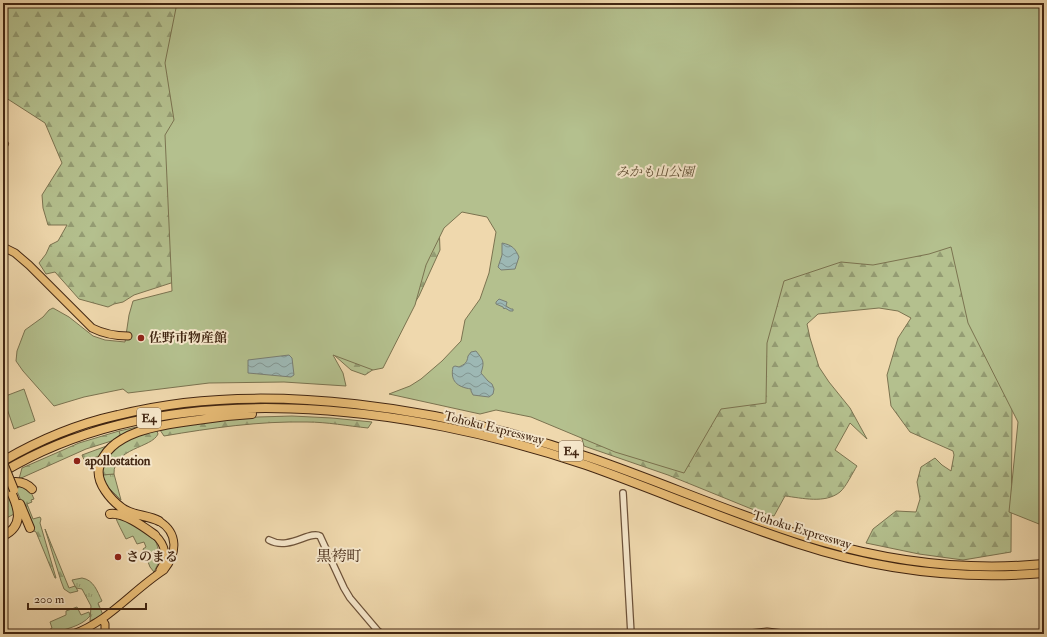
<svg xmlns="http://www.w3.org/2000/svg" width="1047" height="637" font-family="'IM FELL Double Pica','Noto Serif JP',serif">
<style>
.grass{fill:url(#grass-tufts);stroke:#7b7350}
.forest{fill:url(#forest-firs);stroke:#7b7350}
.green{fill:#b4c08e;stroke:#7b7350}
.water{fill:url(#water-waves);stroke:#797e73}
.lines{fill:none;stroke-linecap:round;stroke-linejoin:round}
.minor-casing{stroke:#6d5239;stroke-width:8}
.major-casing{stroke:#422612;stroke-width:9}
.highway-casing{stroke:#422612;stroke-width:10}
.minor{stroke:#f5e6ca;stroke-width:5.5}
.major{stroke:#e8bc76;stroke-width:7}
.highway{stroke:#e8bc76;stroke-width:8}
.highway-bridge-casing{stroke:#422612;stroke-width:10;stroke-linecap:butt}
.highway-bridge{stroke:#e8bc76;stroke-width:8}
.poi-dot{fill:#8f2418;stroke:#f5e6ca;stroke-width:1.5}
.labels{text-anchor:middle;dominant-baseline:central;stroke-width:4;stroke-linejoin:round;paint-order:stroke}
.shield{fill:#f5e6ca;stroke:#786049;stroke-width:1}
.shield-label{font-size:12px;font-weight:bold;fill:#422612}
.park-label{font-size:13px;font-style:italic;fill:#5e4c31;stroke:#f5e6ca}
.poi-label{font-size:13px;font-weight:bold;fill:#422612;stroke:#f5e6ca;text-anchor:start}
.street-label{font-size:13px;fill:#422612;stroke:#f5e6ca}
.quarter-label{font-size:15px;fill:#422612;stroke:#f5e6ca}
</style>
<defs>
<pattern id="grass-tufts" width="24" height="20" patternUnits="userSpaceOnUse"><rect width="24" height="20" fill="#b4c08e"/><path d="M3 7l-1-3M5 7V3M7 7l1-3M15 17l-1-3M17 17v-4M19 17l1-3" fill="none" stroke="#949c73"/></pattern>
<pattern id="forest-firs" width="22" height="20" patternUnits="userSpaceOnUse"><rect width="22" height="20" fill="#b4c08e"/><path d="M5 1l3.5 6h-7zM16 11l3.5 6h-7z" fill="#949c73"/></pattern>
<pattern id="water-waves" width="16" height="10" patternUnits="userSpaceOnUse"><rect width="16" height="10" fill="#9db8b4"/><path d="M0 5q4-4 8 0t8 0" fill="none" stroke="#829591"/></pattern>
</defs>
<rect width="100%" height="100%" fill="#efd8ad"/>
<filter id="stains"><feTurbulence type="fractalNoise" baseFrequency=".005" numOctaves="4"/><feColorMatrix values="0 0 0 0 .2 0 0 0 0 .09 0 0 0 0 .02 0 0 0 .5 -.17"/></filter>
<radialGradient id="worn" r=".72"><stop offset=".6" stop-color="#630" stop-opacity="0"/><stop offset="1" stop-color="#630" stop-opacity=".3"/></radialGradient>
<path class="grass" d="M177,419L121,438L119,431L137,427V426Z
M114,474L121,500L106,485L102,475Z
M82,578C94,580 97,591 102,601L98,603L103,615L90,621L91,606L82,589L76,588L72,580Z"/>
<path class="forest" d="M3,3H1015L1011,552L963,560L919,554L866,543L873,529L896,511L916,512L920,499L917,482L921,467L935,458L942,465L951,471L954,455L953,451L910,432L891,406L887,375L898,338L911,318L898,311L879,308L818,314L807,324L810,338L819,367L829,382L850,408L867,439L850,423L835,450L857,466C853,472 846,487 840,492C825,504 802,498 785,496L774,516L759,512L668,475L584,446L521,222L471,192L439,224L440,250L419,296L401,325L377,367L365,375L351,370L326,348L194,283H171L134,295L123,302L114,304L108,307L79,299L55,272L46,274L39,263L46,254L50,245L58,241L67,225H48L43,208L42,195L62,163L45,123L3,96Z
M292,416L332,418L372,422L368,428C348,426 327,422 307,422C259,421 211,428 164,436L160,430L157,431L158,434C152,448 113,448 114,474L102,475L104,459L122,442L154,430L199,422L258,417Z
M119,431L121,438L86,449L19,479L22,468L79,443Z
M112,444L103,454L85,462L82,455Z
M19,483L30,490L34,499L31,500L32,502L27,504L33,519L40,517L41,519L40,523L56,578H55L36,532L34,531L16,489L14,514L3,520V488Z
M45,529L69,588L75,586L78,591L70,593L64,589L61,581Z"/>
<path class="green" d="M170,3H1044V526L1009,512L1018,422L968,323L951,247L929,254L873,265L841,262L784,281L767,343L766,403L721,409L684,473L615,452L531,417L496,410L480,414L389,394L410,386L421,379L442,361L461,341L465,320L480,299L489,273L496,232L487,217L462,212L444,228L426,265L415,305L383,368L373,370L333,355L343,373L346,386L284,382L209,383L128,393L123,389L84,397L54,406L23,371L16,361L17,351L25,330L43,317L49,310L53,308L69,317L93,336L105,340L125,342L129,315L133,301L172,291L165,135L174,120L165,63L176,8Z
M24,389L35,421L14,429L3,397Z
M115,516C125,519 147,530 154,539C158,544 159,554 160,560L154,572L150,567L143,549L146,547L144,542L137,544L133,536L126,539C122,531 118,524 115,516Z
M77,607L81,615L89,612L90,616C81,627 64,629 51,634L49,630L52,628L50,622L66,615V611Z"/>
<path class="water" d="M502,243C512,245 515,248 519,257L515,269L501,270L498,267L502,255Z
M499,299L507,302L506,306L511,309H513V311H510L505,308L504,309L503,307L496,304V302Z
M476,351C483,360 485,361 481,373L488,381L492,384L494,389L493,394L489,397L473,395L471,391V389C457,387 450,381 453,367L455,366L459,367C465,364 467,363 468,356L471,352Z
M289,355L292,358L294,375L291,377L248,373V360Z"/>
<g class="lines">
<g class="minor-casing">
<path id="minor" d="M3,143L5,144
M623,493L631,634
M269,540C289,551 310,530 320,536L344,588L350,598L378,631L382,634"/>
</g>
<g class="major-casing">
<path id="major" d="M3,247L15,253L29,265L92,328C104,334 115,336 128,336
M155,535C166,545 168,558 160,570
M102,619L105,624V634
M73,634C108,622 133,590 164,570C177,554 179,533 159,521
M748,634L767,632L785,634"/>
</g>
<g class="highway-casing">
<path id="highway" d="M3,461C39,440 77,424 118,415C264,378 450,409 591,458C667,484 742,518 820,541C892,562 969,571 1044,564
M3,472C169,372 410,405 586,465C657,490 727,521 799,544C878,570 961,580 1044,573
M3,484C13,481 24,480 32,489
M20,504L30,528
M110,514C124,512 144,527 155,535
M159,521C148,515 133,516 122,508C111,500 96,483 99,468C108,430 166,424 197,420C215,417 233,415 252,414
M3,536C24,526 19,509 11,492"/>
</g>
<use href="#minor" class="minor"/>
<use href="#major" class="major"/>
<use href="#highway" class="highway"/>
<g class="highway-bridge-casing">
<path id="highway-bridge" d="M3,463L14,490"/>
</g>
<use href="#highway-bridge" class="highway-bridge"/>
</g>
<g class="poi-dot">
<circle cx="141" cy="338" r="4"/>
<circle cx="77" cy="461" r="4"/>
<circle cx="118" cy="557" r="4"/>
</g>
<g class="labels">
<g class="shield">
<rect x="137" y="408" width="24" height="20" rx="3"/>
<rect x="559" y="441" width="24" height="20" rx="3"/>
</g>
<g class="shield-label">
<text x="149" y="418">E4</text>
<text x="571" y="451">E4</text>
</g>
<g class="park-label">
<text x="655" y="172">みかも山公園</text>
</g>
<g class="poi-label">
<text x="149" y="338">佐野市物産館</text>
<text x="85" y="461">apollostation</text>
<text x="126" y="557">さのまる</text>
</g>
<g class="street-label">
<text transform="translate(494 428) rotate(14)">Tohoku Expressway</text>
<text transform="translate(802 530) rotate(17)">Tohoku Expressway</text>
</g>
<g class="quarter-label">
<text x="339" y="556">黒袴町</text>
</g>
</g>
<rect width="1047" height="637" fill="none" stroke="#efd8ad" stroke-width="16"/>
<rect x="4" y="4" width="1039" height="629" fill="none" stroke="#422612" stroke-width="2"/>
<rect x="8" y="8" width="1031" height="621" fill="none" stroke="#422612"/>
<path d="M28 603v6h118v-6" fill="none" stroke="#422612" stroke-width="2"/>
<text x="34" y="603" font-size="12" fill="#422612" stroke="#f5e6ca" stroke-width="3" paint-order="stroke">200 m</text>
<rect width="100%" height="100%" filter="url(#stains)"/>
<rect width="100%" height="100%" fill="url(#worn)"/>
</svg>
